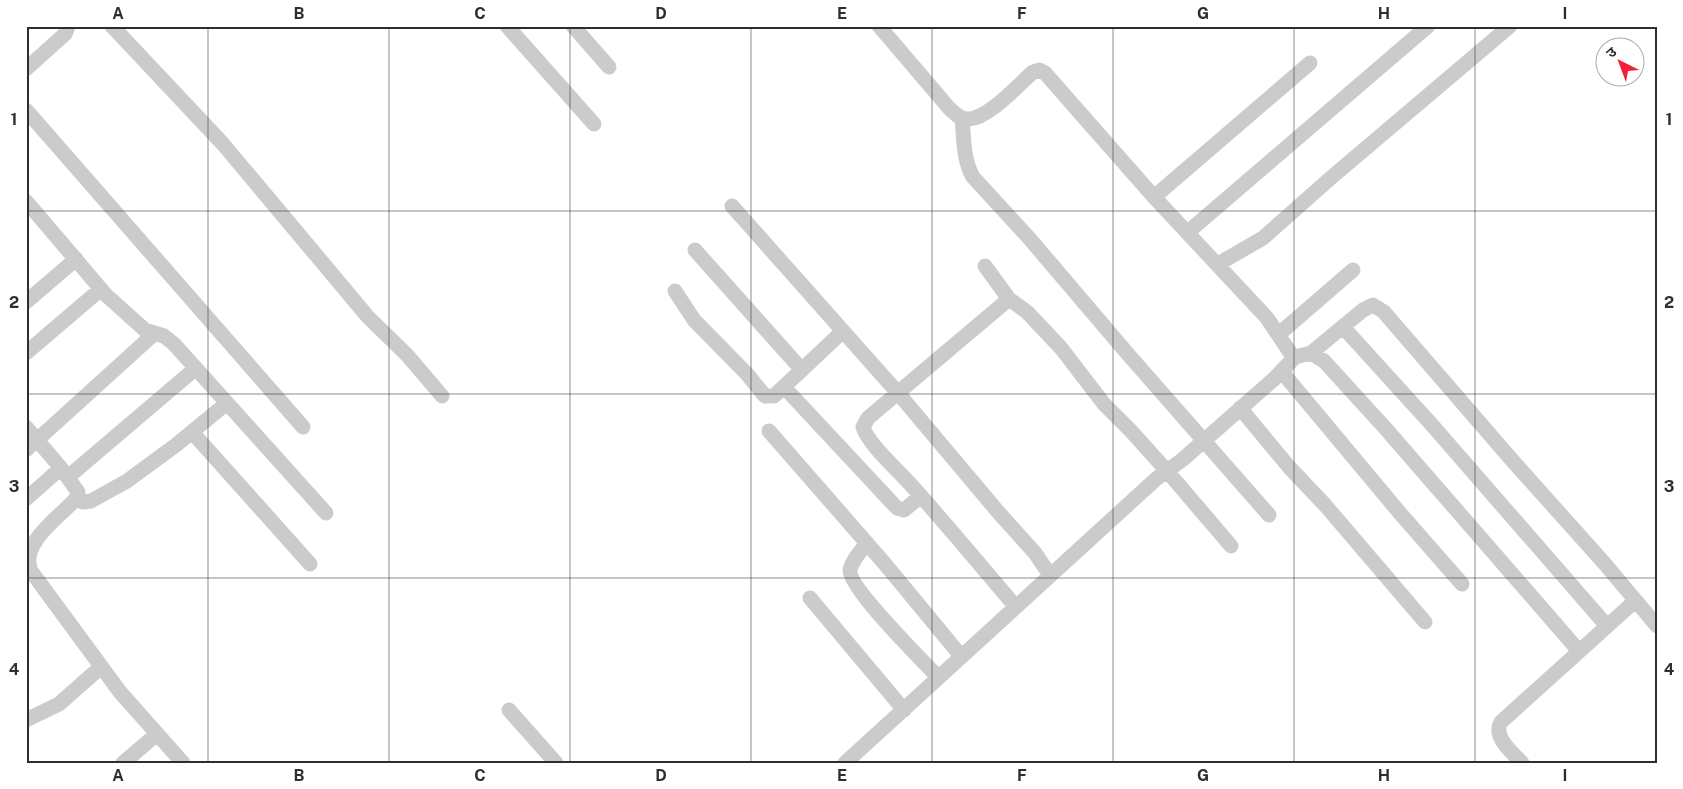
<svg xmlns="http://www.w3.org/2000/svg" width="1683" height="789" font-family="'Public Sans','Noto Sans Devanagari',sans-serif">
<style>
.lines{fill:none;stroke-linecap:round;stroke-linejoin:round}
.minor{stroke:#cbcbcb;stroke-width:15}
.grid{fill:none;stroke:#2e2e2e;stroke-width:1;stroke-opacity:0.55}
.neatline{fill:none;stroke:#2e2e2e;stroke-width:2}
.grid-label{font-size:16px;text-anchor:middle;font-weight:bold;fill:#2e2e2e}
</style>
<rect width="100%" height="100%" fill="#fff"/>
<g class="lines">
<path class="minor" d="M112,26L223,144L368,317L407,355L442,396
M507,26L594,124
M573,26L609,67
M879,26L949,108C955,113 960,120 969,119C989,118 1018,85 1033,72L1039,70L1045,73L1154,197L1267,318L1291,354L1295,357L1311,353L1363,310L1373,305L1384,312L1396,326L1511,459L1605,564L1657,626
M26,69L65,34L68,26
M26,110L303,427
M962,118C964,138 963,160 973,177L1029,238L1127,353L1269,515
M1154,197L1310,63
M26,201L106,295L145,330L164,336L174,344L326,513
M732,206L898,393L999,513L1035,553L1050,575
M1188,232L1428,26
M695,250L802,370
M1218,264L1263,238L1333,176L1510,26
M985,266L1009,299L1027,312L1061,348L1104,404L1131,431L1167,471L1231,546
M675,291L694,320L747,374L765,396H774L843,331
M1009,299L868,418L863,427C868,444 899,471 912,486C947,525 981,566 1015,606
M26,302L76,259
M1343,327L1432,425L1607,626
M1279,334L1353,270
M26,353L101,289
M1311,353L1324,361L1386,429L1579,651
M1282,372L1399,512L1462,584
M784,387L897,508L904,510L921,496
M1240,408L1289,467L1325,505L1425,622
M26,427L61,468L78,492L76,499C59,517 19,544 31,571L120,692L183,763
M769,431L885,564L961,656
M192,432L310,564
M26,450L155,333
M68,477L196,368
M26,499L61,468
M76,499L83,502L91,501L127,481L176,445L227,403
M867,543C861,551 852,560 850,570C848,587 923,661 938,677
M810,598L904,710
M509,710L556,763
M26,720L59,704L101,667
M123,763L157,734
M845,763L1156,479L1182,460L1274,379L1295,357
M1522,763C1513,753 1492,737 1501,722L1635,601"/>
</g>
<path class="grid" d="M208,26V763M389,26V763M570,26V763M751,26V763M932,26V763M1113,26V763M1294,26V763M1475,26V763M26,211H1657M26,394H1657M26,578H1657"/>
<rect width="1683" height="789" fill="none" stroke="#ffffff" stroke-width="55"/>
<g transform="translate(1620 62) rotate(318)"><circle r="24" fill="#ffffff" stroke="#ababab"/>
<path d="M0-4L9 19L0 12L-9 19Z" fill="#f52037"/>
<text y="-8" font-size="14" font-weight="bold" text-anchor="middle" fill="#2e2e2e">उ</text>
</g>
<rect x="28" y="28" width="1628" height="734" class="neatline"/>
<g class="grid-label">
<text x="118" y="19">A</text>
<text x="299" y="19">B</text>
<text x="480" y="19">C</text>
<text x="661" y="19">D</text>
<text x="842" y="19">E</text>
<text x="1022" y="19">F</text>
<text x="1203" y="19">G</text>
<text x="1384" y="19">H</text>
<text x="1565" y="19">I</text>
<text x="14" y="125">1</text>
<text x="1669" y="125">1</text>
<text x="14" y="308">2</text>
<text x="1669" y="308">2</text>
<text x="14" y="492">3</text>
<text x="1669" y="492">3</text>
<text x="14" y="675">4</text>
<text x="1669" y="675">4</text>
<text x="118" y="781">A</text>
<text x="299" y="781">B</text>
<text x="480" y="781">C</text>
<text x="661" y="781">D</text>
<text x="842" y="781">E</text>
<text x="1022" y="781">F</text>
<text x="1203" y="781">G</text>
<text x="1384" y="781">H</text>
<text x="1565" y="781">I</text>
</g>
</svg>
